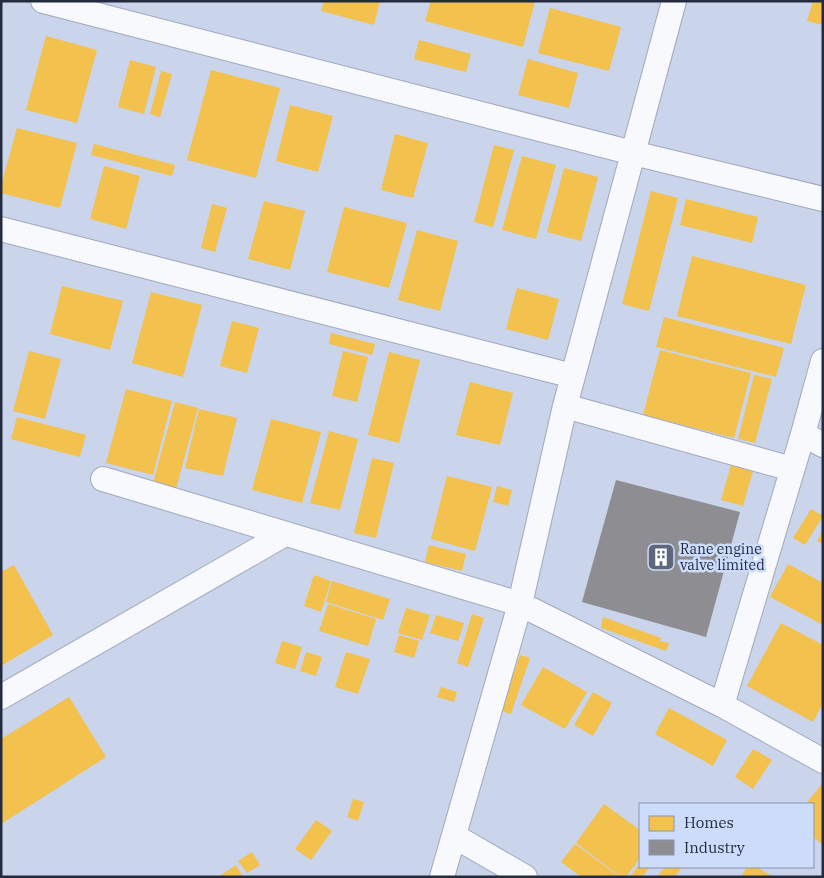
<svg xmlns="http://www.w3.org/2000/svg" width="824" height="878" font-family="'IBM Plex Serif',serif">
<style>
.homes{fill:#f2c14e}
.industry{fill:#8d8d92}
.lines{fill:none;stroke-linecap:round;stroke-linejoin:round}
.minor-casing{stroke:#a1a9bc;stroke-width:26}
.minor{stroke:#f7f9fc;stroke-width:24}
.labels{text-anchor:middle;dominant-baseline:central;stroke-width:5;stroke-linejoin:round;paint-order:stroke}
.poi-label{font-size:14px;fill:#232b3f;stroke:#cedcfb;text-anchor:start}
</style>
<rect width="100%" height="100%" fill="#cad4ea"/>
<path class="homes" d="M324,1H380L374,25L321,11Z
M431,1H535L523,47L425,21Z
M813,1H823V25L807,21Z
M550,8L621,27L609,71L538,53Z
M46,36L97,50L77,123L26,110Z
M419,40L471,54L466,72L414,59Z
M528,59L578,73L569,108L518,95Z
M130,60L156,67L144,114L118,107Z
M211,70L280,88L256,178L187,160Z
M161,71L172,74L160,117L150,114Z
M290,105L333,116L318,172L276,161Z
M17,128L77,143L60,208L1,193V186Z
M395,134L428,143L413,198L381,190Z
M94,144L175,165L172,176L91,155Z
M494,145L514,150L493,227L474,222Z
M522,156L556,165L536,239L502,230Z
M104,166L140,176L126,229L90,219Z
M564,168L598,177L581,241L547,232Z
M651,191L678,198L649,311L622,304Z
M686,199L758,217L752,243L680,225Z
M264,201L305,211L290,270L248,259Z
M212,204L227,208L215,252L201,248Z
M344,207L407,223L389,288L327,272Z
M417,230L458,241L440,311L398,300Z
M692,256L806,285L791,344L677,316Z
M62,286L123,301L110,350L50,334Z
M517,288L559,299L548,340L506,329Z
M151,292L202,305L183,377L132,363Z
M664,317L784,348L776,377L656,347Z
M232,321L259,328L247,373L220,366Z
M331,333L375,344L372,355L329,344Z
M660,350L751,373L734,438L643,415Z
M29,351L61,359L45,419L13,411Z
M343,351L368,357L357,402L332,396Z
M389,352L420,360L399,443L368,435Z
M754,375L772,379L755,443L738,439Z
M470,382L513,393L500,445L456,435Z
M126,389L172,401L153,475L106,463Z
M175,402L198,408L176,489L153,483Z
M199,409L237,418L223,476L185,468Z
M17,417L86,435L80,457L11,439Z
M271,419L321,432L302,503L252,490Z
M329,431L358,439L340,510L310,503Z
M372,458L394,463L376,538L354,533Z
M731,465L753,471L743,506L721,500Z
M447,476L492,487L475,551L431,539Z
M497,486L512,490L508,506L493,502Z
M811,509L823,516L805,545L793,538Z
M823,530V544L817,541Z
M429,545L466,554L462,571L425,562Z
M788,564L823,583V625L770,597Z
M14,565L53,635L1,666V572Z
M314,575L331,581L321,612L304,606Z
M332,581L390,599L383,620L326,602Z
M328,604L376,619L368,646L319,631Z
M406,608L430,615L422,640L398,633Z
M472,614L484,618L468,667L457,663Z
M436,615L464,623L458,641L430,633Z
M603,617L661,638L660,641L669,643L666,651L601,628Z
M781,623L823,645V703L813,722L747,686Z
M399,635L419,641L414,658L394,652Z
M282,641L302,647L295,669L275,663Z
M306,652L322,657L316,676L300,671Z
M346,652L370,659L358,694L335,687Z
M520,655L530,658L511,714L501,711Z
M543,667L587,692L565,729L521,705Z
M441,687L457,692L454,702L437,697Z
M593,692L612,703L593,736L574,725Z
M69,697L106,757L1,824V739Z
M669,708L727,740L713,766L655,734Z
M753,749L772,760L753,789L735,777Z
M821,785L823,786V845L813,837V804H806Z
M353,799L364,802L358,821L347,817Z
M604,804L640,830V858L626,877H621L576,843Z
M316,820L332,831L311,860L295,849Z
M575,844L620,877H581L561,862Z
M252,852L260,865L247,873L238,861Z
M640,863V867H650L642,877H630Z
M236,865L243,877H218Z
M665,867H682L675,877H657Z
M747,867H757L773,877H741Z"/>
<path class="industry" d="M616,480L740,512L706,637L582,602Z"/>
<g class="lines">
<g class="minor-casing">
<path id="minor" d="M43,1L633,153L823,199
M1,229L573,376
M565,406L792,469
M803,434L823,445
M103,479L520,604L722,705L823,761
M1,697L285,534
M722,705L803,434L823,361
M454,836L525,877
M442,877L520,604L565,406L674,1"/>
</g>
<use href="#minor" class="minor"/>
</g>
<defs>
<g id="building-square" transform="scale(1.4375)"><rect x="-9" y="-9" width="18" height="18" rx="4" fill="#5d667b" stroke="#cedcfb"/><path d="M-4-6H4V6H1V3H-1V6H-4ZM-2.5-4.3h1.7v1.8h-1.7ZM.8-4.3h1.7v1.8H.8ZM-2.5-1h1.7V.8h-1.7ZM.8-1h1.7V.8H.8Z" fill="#fff"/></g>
</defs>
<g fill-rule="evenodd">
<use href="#building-square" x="661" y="557"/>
</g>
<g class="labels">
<g class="poi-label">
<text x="680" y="549">Rane engine<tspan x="680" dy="16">valve limited</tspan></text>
</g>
</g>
<rect width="824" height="878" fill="none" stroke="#232b3f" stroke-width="5"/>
<rect x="639" y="803" width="175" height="65" fill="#cedcfb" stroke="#8a95b0"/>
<rect x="649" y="816" width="25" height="15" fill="#f2c14e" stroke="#8a95b0"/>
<text x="684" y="828" font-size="15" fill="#232b3f">Homes</text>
<rect x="649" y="840" width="25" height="15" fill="#8d8d92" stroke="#8a95b0"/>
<text x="684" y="853" font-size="15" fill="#232b3f">Industry</text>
</svg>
